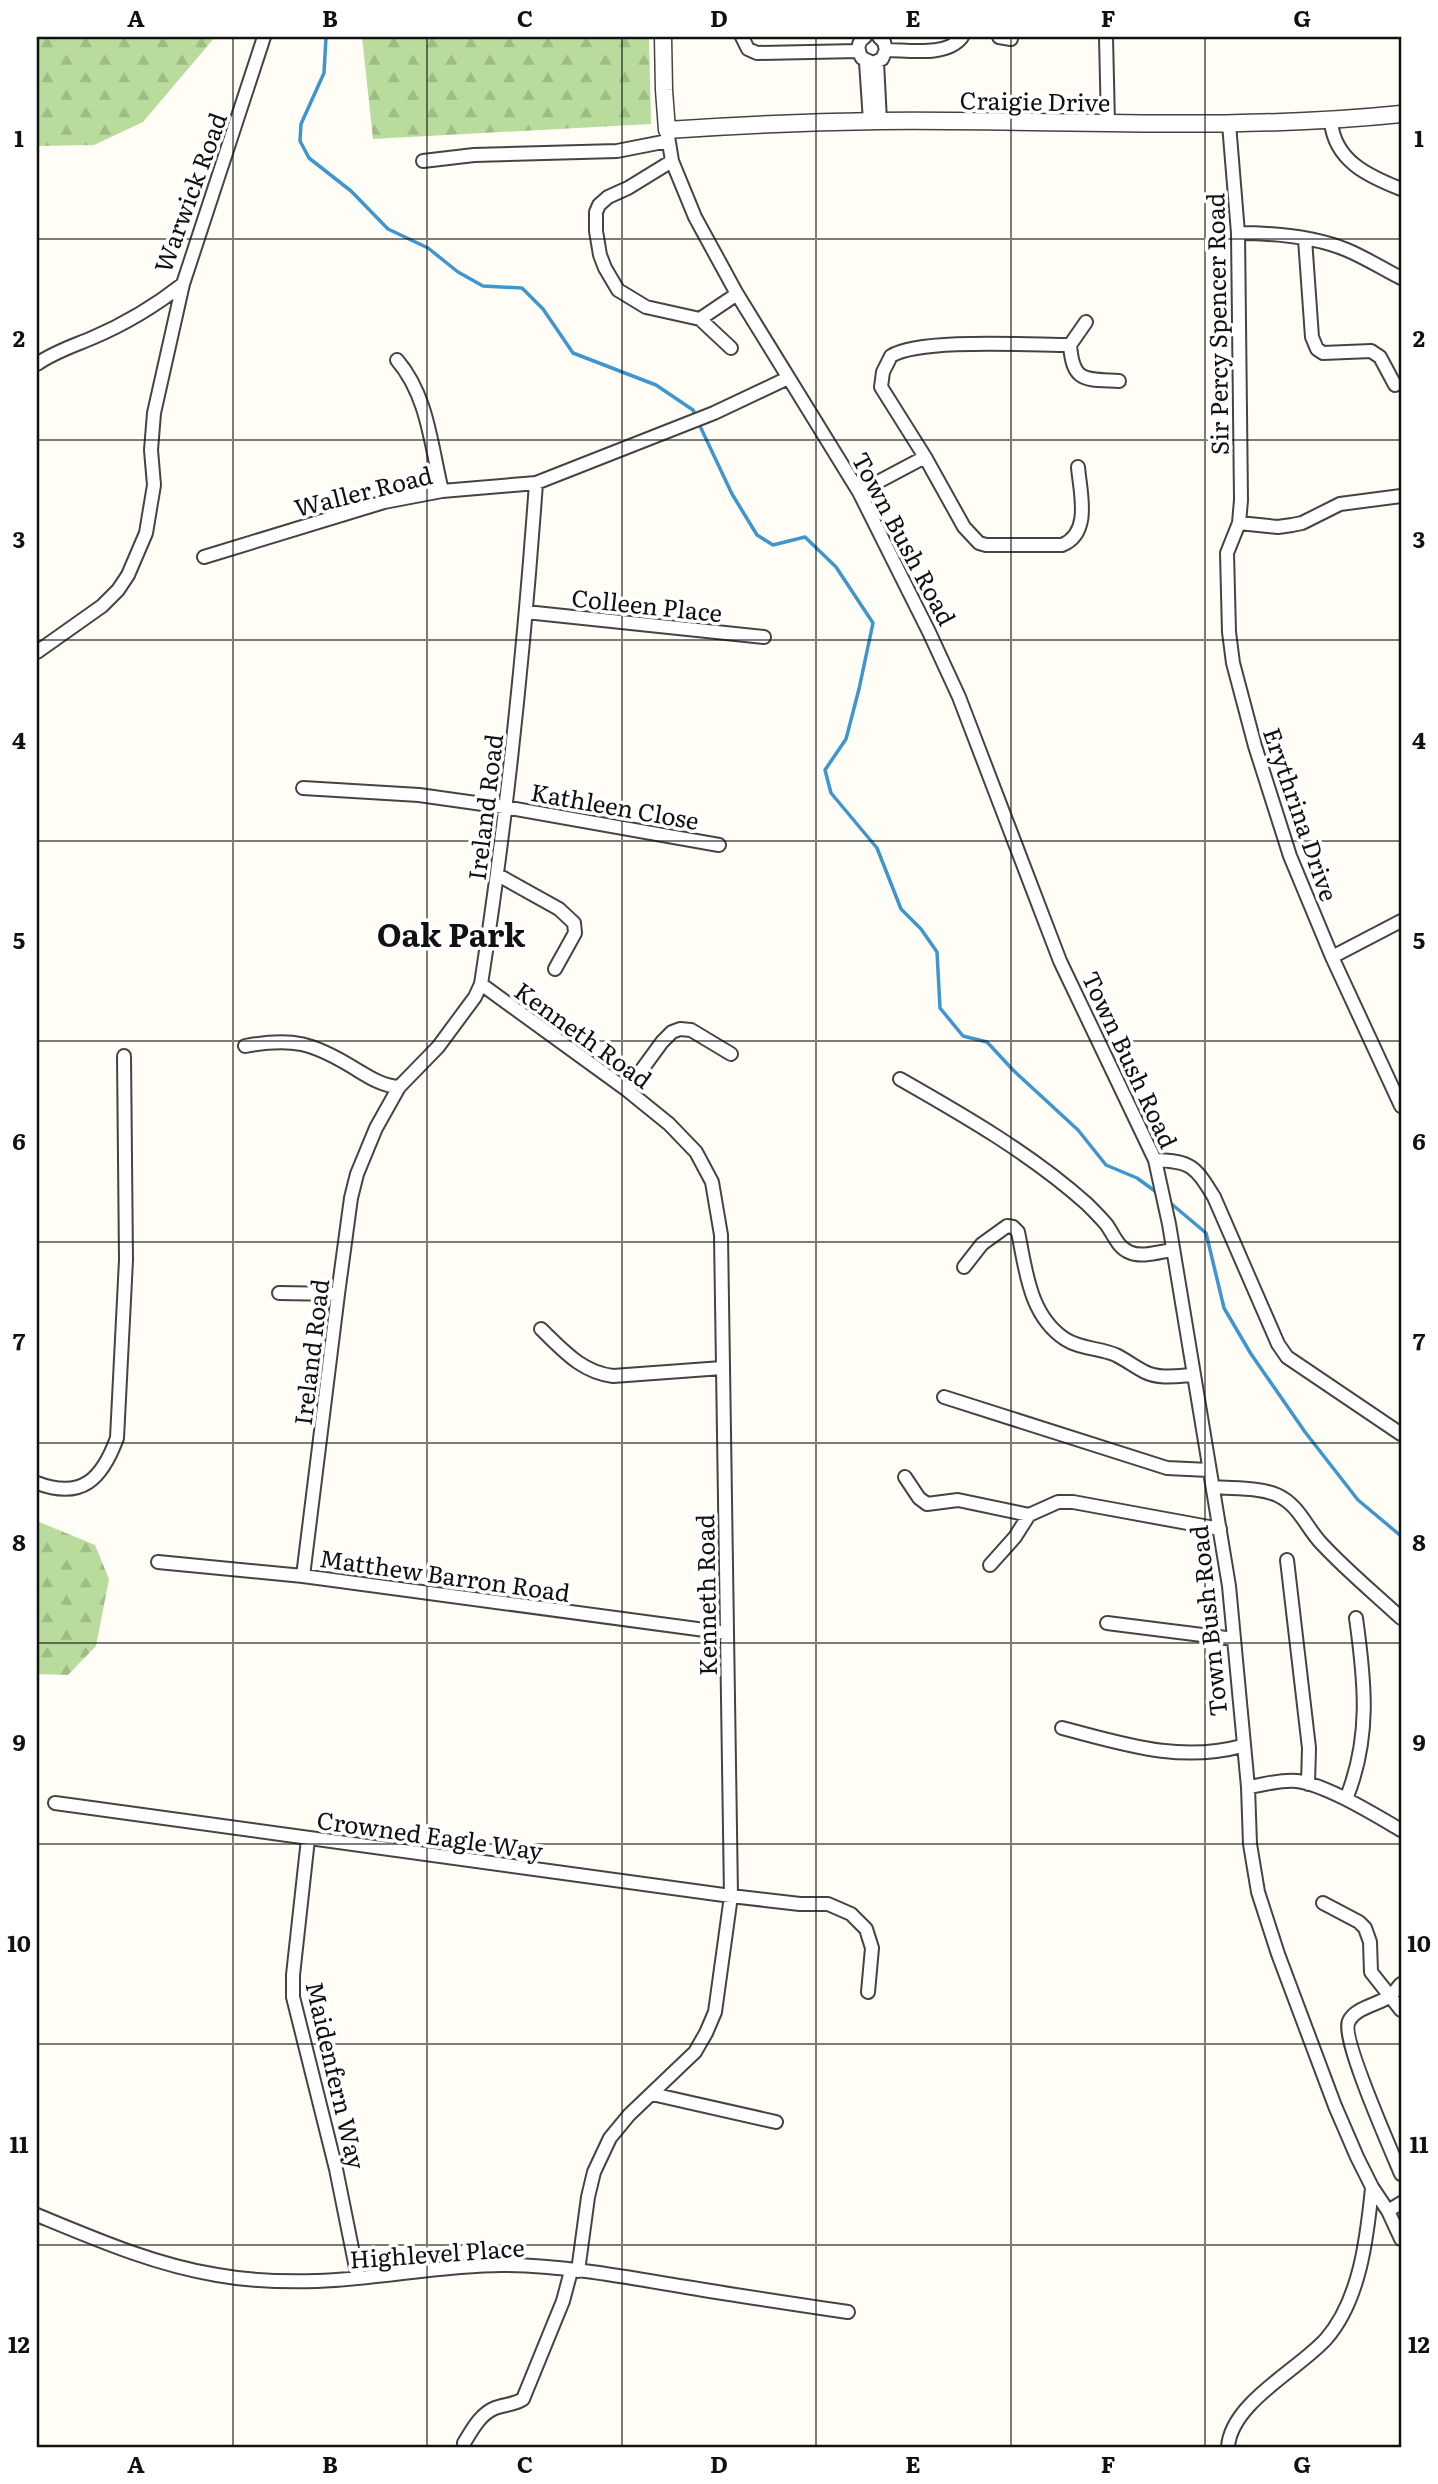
<svg xmlns="http://www.w3.org/2000/svg" width="1438" height="2484" font-family="Literata,serif">
<style>
.forest{fill:url(#forest-firs)}
.lines{fill:none;stroke-linecap:round;stroke-linejoin:round}
.stream{stroke:#3f96cf;stroke-width:3.5}
.minor-casing{stroke:#444;stroke-width:16}
.tertiary-casing{stroke:#444;stroke-width:19}
.minor{stroke:#fff;stroke-width:12}
.tertiary{stroke:#fff;stroke-width:16}
.grid{fill:none;stroke:#111;stroke-width:2;stroke-opacity:0.55}
.labels{text-anchor:middle;dominant-baseline:central;stroke-width:7;stroke-linejoin:round;paint-order:stroke}
.street-label{font-size:24px;fill:#111;stroke:#fff}
.district-label{font-size:32px;font-weight:bold;fill:#111;stroke:#fff}
.neatline{fill:none;stroke:#111;stroke-width:2.5}
.grid-label{font-size:23px;text-anchor:middle;font-weight:bold;fill:#111}
</style>
<defs>
<pattern id="forest-firs" width="22" height="20" patternUnits="userSpaceOnUse" patternTransform="scale(1.75)"><rect width="22" height="20" fill="#b9dc9c"/><path d="M5 1l3.5 6h-7zM16 11l3.5 6h-7z" fill="#9ebc85"/></pattern>
</defs>
<rect width="100%" height="100%" fill="#fffdf5"/>
<path class="forest" d="M37,37H215L143,122L94,145L37,146Z
M362,37H649L651,124L373,139Z
M37,1521L95,1545L109,1579L96,1646L68,1675L37,1674Z"/>
<g class="lines">
<path class="stream" d="M326,37L324,73L301,124L300,141L309,158L351,191L388,229L428,248L458,272L483,286L522,288L543,309L573,353L656,385L693,410L696,417
M699,424L732,494L757,535L773,545L805,537L836,567L873,623L859,689L846,739L825,770L831,793L877,848L901,909L921,929L937,952L940,1008L963,1036L987,1042L1013,1070L1078,1130L1106,1165L1137,1178L1159,1194
M1168,1201L1206,1233L1224,1308L1251,1354L1305,1432L1358,1500L1401,1536"/>
<g class="minor-casing">
<path id="minor" d="M742,37L748,49L757,53L858,51
M865,37C857,42 857,50 862,58L873,63L882,59L886,50L884,42L879,37
M999,37L1011,39
M1106,37L1108,124
M886,50C909,50 947,57 962,37
M866,62L870,121
M877,62L880,121
M1331,122C1335,161 1368,176 1401,189
M1229,124L1238,233L1241,500L1239,523L1227,553L1229,632L1233,663L1255,746L1290,856L1332,957L1401,1106
M667,130L672,161L695,217L737,294L859,492L929,632L959,697L1060,961L1155,1160L1169,1224L1229,1586L1248,1787L1250,1844L1258,1892L1278,1954L1335,2106L1357,2157L1372,2187L1388,2211L1401,2239
M423,161L474,155L617,151L668,141
M672,161L628,188L608,197L599,205L596,212V231L600,255L605,268L618,290L646,307L700,319L731,348
M1238,233C1274,233 1313,236 1347,250C1366,258 1383,269 1401,278
M1305,239L1312,337L1317,349L1323,353L1371,351L1380,357L1395,385
M700,319L737,294
M1086,322L1070,345C1073,383 1085,379 1119,381
M1070,345C1031,345 920,338 891,356L883,372L881,387L925,457L964,527L979,543L986,545H1062C1092,533 1080,492 1078,467
M397,360C428,396 431,446 442,491
M37,364C54,352 73,346 92,338C125,324 155,306 183,284
M859,492L925,457
M1239,523L1278,527L1292,525L1302,523L1340,504L1401,496
M204,557L384,502L442,491L536,483
M526,612L764,637
M37,652L102,606L118,590L128,575L146,533L154,485L151,450L154,413L183,284L264,37
M303,788L419,795L504,807L719,845
M498,875L559,909L574,923L575,933L555,969
M1332,957L1401,921
M481,984L627,1090L669,1124L696,1152L712,1182L721,1235L731,1896L715,2012L706,2033L695,2052L629,2115L610,2138L594,2172L588,2197L578,2271
M245,1046C293,1037 313,1043 354,1068C369,1077 382,1086 399,1087
M900,1079C965,1116 1031,1154 1087,1204C1093,1210 1100,1217 1106,1224C1113,1233 1117,1247 1129,1252C1141,1258 1159,1252 1172,1250
M627,1090L662,1042L672,1032L680,1029L691,1030L731,1054
M1155,1160C1191,1161 1195,1166 1214,1197L1278,1344L1287,1357L1401,1434
M964,1267L982,1244L1007,1226L1013,1227L1018,1232C1026,1270 1029,1315 1065,1339C1080,1349 1100,1348 1116,1355C1126,1360 1135,1367 1145,1372C1159,1379 1177,1376 1193,1375
M279,1293L338,1294
M541,1329C563,1350 581,1372 613,1376L722,1368
M944,1397L1167,1468L1209,1470
M905,1477L919,1498L927,1504L958,1500L1029,1515
M37,1483C82,1500 102,1479 117,1438L126,1260L124,1056
M1213,1487C1234,1489 1258,1487 1277,1495C1299,1505 1306,1527 1321,1543C1346,1570 1374,1593 1401,1618
M1287,1560L1309,1748L1308,1784
M158,1562L303,1576L727,1633
M990,1565L1015,1537L1029,1515L1058,1502H1073L1220,1529
M303,1576L338,1294L351,1198L357,1174L376,1128L399,1087L438,1047L475,997L481,984C507,818 524,651 536,483L714,413L788,378
M1107,1623L1234,1639
M1062,1728C1124,1744 1179,1763 1242,1746
M1248,1787C1263,1785 1282,1779 1297,1781C1327,1785 1375,1815 1401,1830
M1346,1799C1371,1738 1365,1682 1356,1618
M55,1803L731,1896L800,1904H828L851,1914L866,1929L872,1948L868,1992
M308,1839L293,1975V1997L336,2169L358,2278
M1323,1903L1359,1922L1365,1928L1370,1942L1371,1972L1401,2010
M1401,1984C1397,1988 1394,1993 1390,1996C1378,2005 1356,2007 1349,2021C1340,2036 1392,2152 1401,2174
M652,2094L776,2122
M1388,2211L1401,2203
M37,2215C95,2239 155,2265 217,2275C250,2281 284,2282 317,2281C379,2279 440,2265 502,2265C563,2265 626,2277 686,2287C740,2296 794,2304 848,2312
M464,2443C472,2430 480,2414 495,2408C505,2404 514,2405 523,2399L563,2301L571,2271
M1228,2447C1231,2403 1298,2370 1326,2339C1360,2300 1367,2238 1372,2188"/>
</g>
<g class="tertiary-casing">
<path id="tertiary" d="M663,37L664,90L667,130C738,125 809,122 880,121C1054,119 1228,132 1401,114"/>
</g>
<use href="#minor" class="minor"/>
<use href="#tertiary" class="tertiary"/>
</g>
<path class="grid" d="M233,37V2447M427,37V2447M622,37V2447M816,37V2447M1011,37V2447M1205,37V2447M37,239H1401M37,440H1401M37,640H1401M37,841H1401M37,1041H1401M37,1242H1401M37,1443H1401M37,1643H1401M37,1844H1401M37,2044H1401M37,2245H1401"/>
<g class="labels">
<g class="street-label">
<text transform="translate(1035 100) rotate(1)">Craigie Drive</text>
<text transform="translate(189 192) rotate(-70)">Warwick Road</text>
<text transform="translate(1216 324) rotate(-91)">Sir Percy Spencer Road</text>
<text transform="translate(363 490) rotate(-14)">Waller Road</text>
<text transform="translate(905 538) rotate(62)">Town Bush Road</text>
<text transform="translate(647 604) rotate(6)">Colleen Place</text>
<text transform="translate(615 805) rotate(10)">Kathleen Close</text>
<text transform="translate(484 807) rotate(-83)">Ireland Road</text>
<text transform="translate(1302 814) rotate(71)">Erythrina Drive</text>
<text transform="translate(584 1034) rotate(36)">Kenneth Road</text>
<text transform="translate(1131 1059) rotate(65)">Town Bush Road</text>
<text transform="translate(310 1352) rotate(-83)">Ireland Road</text>
<text transform="translate(445 1574) rotate(8)">Matthew Barron Road</text>
<text transform="translate(705 1595) rotate(-91)">Kenneth Road</text>
<text transform="translate(1207 1621) rotate(-96)">Town Bush Road</text>
<text transform="translate(430 1834) rotate(8)">Crowned Eagle Way</text>
<text transform="translate(337 2075) rotate(77)">Maidenfern Way</text>
<text transform="translate(437 2252) rotate(-4)">Highlevel Place</text>
</g>
<g class="district-label">
<text x="451" y="933">Oak Park</text>
</g>
</g>
<rect width="1438" height="2484" fill="none" stroke="#ffffff" stroke-width="77"/>
<rect x="38" y="38" width="1362" height="2408" class="neatline"/>
<g class="grid-label">
<text x="136" y="27">A</text>
<text x="330" y="27">B</text>
<text x="525" y="27">C</text>
<text x="719" y="27">D</text>
<text x="913" y="27">E</text>
<text x="1108" y="27">F</text>
<text x="1302" y="27">G</text>
<text x="19" y="147">1</text>
<text x="1419" y="147">1</text>
<text x="19" y="347">2</text>
<text x="1419" y="347">2</text>
<text x="19" y="548">3</text>
<text x="1419" y="548">3</text>
<text x="19" y="749">4</text>
<text x="1419" y="749">4</text>
<text x="19" y="949">5</text>
<text x="1419" y="949">5</text>
<text x="19" y="1150">6</text>
<text x="1419" y="1150">6</text>
<text x="19" y="1350">7</text>
<text x="1419" y="1350">7</text>
<text x="19" y="1551">8</text>
<text x="1419" y="1551">8</text>
<text x="19" y="1751">9</text>
<text x="1419" y="1751">9</text>
<text x="19" y="1952">10</text>
<text x="1419" y="1952">10</text>
<text x="19" y="2153">11</text>
<text x="1419" y="2153">11</text>
<text x="19" y="2353">12</text>
<text x="1419" y="2353">12</text>
<text x="136" y="2473">A</text>
<text x="330" y="2473">B</text>
<text x="525" y="2473">C</text>
<text x="719" y="2473">D</text>
<text x="913" y="2473">E</text>
<text x="1108" y="2473">F</text>
<text x="1302" y="2473">G</text>
</g>
</svg>
